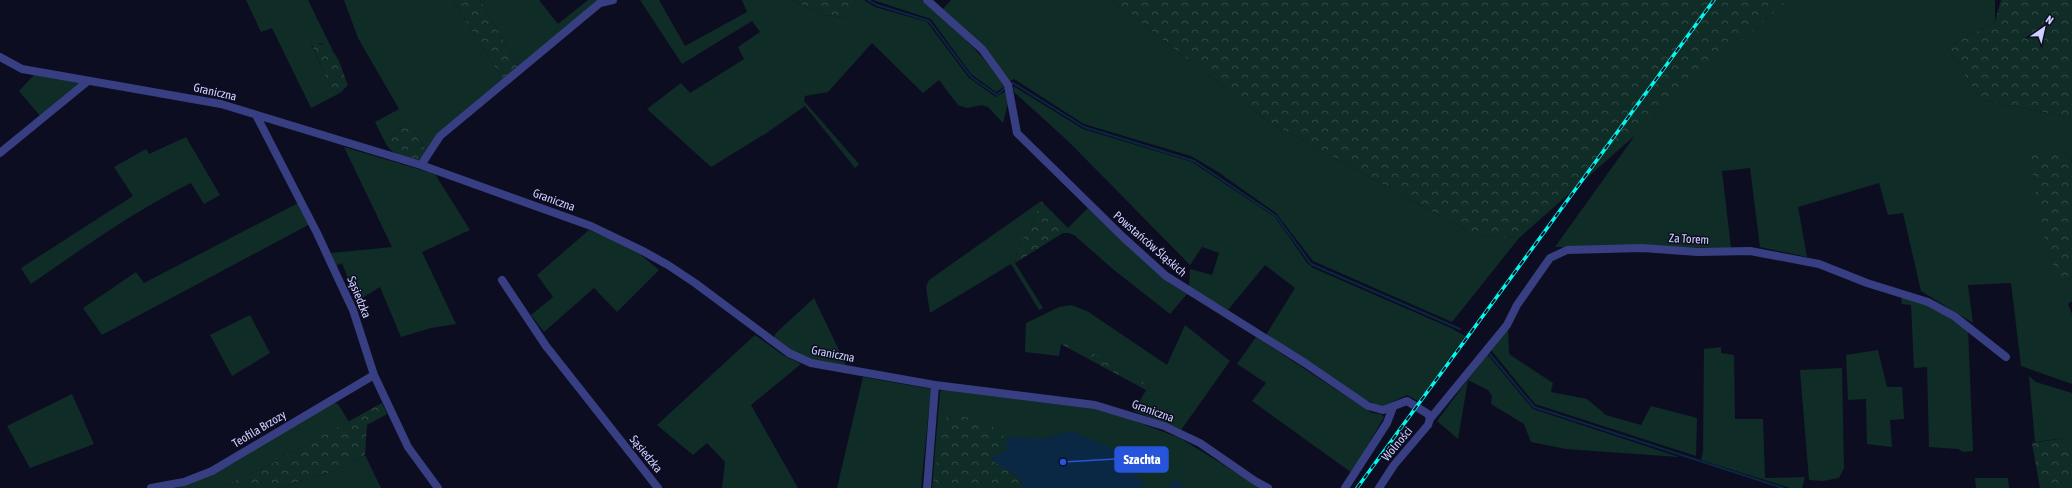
<svg xmlns="http://www.w3.org/2000/svg" width="2072" height="488" font-family="'Asap Condensed',sans-serif">
<style>
.grass{fill:#102c27}
.forest{fill:url(#forest-crowns)}
.water{fill:#0a2844}
.lines{fill:none;stroke-linecap:round;stroke-linejoin:round}
.stream{stroke:#0a2844;stroke-width:2}
.street{stroke:#373f82;stroke-width:8}
.rail-casing{stroke:#00f9ed;stroke-width:3.5}
.rail{stroke:#0d0d22;stroke-width:2;stroke-dasharray:6;stroke-linecap:butt}
.labels{text-anchor:middle;dominant-baseline:central;stroke-width:3;stroke-linejoin:round;paint-order:stroke}
.street-label{font-size:12px;fill:#ced0ff;stroke:#0d0d22}
.leader{fill:none;stroke:#2654da;stroke-width:1.5}
.callout-dot{fill:#2654da;stroke:#0d0d22;stroke-width:1.5}
.callout{fill:#2654da;stroke:#2654da;stroke-width:1.5}
.callout-label{font-size:13px;text-anchor:middle;font-weight:bold;fill:#fff}
</style>
<defs>
<pattern id="forest-crowns" width="20" height="18" patternUnits="userSpaceOnUse"><rect width="20" height="18" fill="#102c27"/><path d="M2 6a3 3 0 1 1 6 0M12 15a3 3 0 1 1 6 0" fill="none" stroke="#324a47"/></pattern>
</defs>
<rect width="100%" height="100%" fill="#0d0d22"/>
<path class="grass" d="M246,0H308L333,51L321,43L311,44L332,90L340,93L311,108L272,28L261,32Z
M344,0H453L502,79L437,134L426,150L408,122L385,142L375,122L399,109L358,38Z
M480,0H539L558,24L588,0H601L519,67Z
M640,0H659L685,46L747,12L742,0H791L825,15L844,17L858,0H864L875,7L927,22L969,78L996,97L1006,91L1009,99L1003,123L988,107L982,105L967,108L958,105L939,80L923,93L872,43L828,92L805,96L804,101L859,164L855,168L805,106L765,134L711,167L647,109L681,83L690,93L744,59L738,47L760,32L752,21L682,64Z
M873,0H922C951,27 984,52 1004,87L996,92L971,74L931,19Z
M951,0H1112L1266,120L1477,236L1519,238L1452,322L1313,261L1276,213L1218,172L1191,156L1084,124L1014,79L1010,81L990,54L943,9Z
M1788,0H1995V22L1947,47L1980,99L2072,118V162L2060,148V285L2072,277V301L2068,304L2072,314V384L2021,366L2011,283L1968,285L1973,323L1921,291L1903,213L1888,215L1879,183L1798,207L1807,257L1760,247L1750,168L1722,171L1731,248L1555,247L1636,134Z
M34,75L79,83V86L41,117L19,91Z
M1013,86L1083,129L1192,162L1275,217L1308,264L1313,268L1451,328L1465,336L1418,401L1407,395L1381,407L1358,396L1266,335L1295,288L1265,265L1228,310L1189,287L1190,269L1212,275L1219,253L1202,247L1190,265L1069,142L1014,92Z
M186,137L220,195L204,204L191,183C134,211 83,248 31,284L21,268L133,196L114,167L146,149L149,154Z
M344,147L435,174L470,230L422,252L456,324L431,328L401,337L380,287L357,301L342,263L335,266L331,253L392,247Z
M1041,201L1030,229L1018,245L1015,263L1043,308L1039,310L1011,264L930,313L926,287L929,280Z
M300,202L310,224L102,335L83,308L136,272L144,283Z
M1088,208L1168,282L1187,294L1170,314L1114,270L1074,235L1068,233V228Z
M589,230L634,249L659,270L617,312L594,288L544,332L531,315L553,297L537,275Z
M1901,297L1927,304L1968,328L1973,451L1963,452L1958,449L1929,447L1927,367L1914,368L1911,305L1902,304Z
M814,298L846,365L807,359L776,342L774,336L777,332Z
M1071,305L1087,311L1167,365L1185,325L1230,361L1181,430L1134,411L1149,385L1062,337L1059,356L1025,352L1026,323L1059,307Z
M250,315L270,353L232,376L210,335Z
M1508,329L1509,354L1553,383L1551,392L1587,399L1606,415L1641,425L1651,406L1697,418L1696,456L1535,404L1491,350Z
M755,335L783,355L801,364L751,405L798,488H722L725,462L707,443L693,455L657,425Z
M1256,337L1372,413L1381,414L1384,417L1352,473L1252,401L1266,383L1237,364Z
M1721,347V353L1734,355L1735,419H1763L1765,478L1805,477L1802,488H1790L1701,460L1703,452L1704,349Z
M1878,350L1887,387H1902L1904,419L1890,420L1892,447L1867,444L1866,399L1848,400L1846,355Z
M1487,354L1533,409L1679,457L1566,449L1531,442L1524,424L1491,404L1492,396L1488,390L1468,380L1458,439L1437,421Z
M1842,368L1844,468L1839,478L1823,481L1809,480L1800,370Z
M2029,376L2036,382L2072,393V437L2035,442Z
M863,377L931,389L921,488H837Z
M947,389L1100,408L1180,438L1261,488H932L940,391Z
M72,394L94,444L30,468L7,426Z
M333,402L338,404L349,422L273,463L220,488H174L181,487L215,473Z
M365,455L381,488H278L335,471Z
M1975,478H2008L2009,488H1976Z"/>
<path class="forest" d="M453,0H480L519,67L502,79Z
M791,0H858L844,17L825,15Z
M1112,0H1788L1519,238L1477,236L1266,120Z
M2001,0H2072V118L1980,99L1947,47L1995,22Z
M311,43C337,42 340,65 348,85L340,93L332,91Z
M408,122L426,150L422,158L418,160C404,156 392,156 385,142Z
M2060,148L2072,162V277L2060,285L2040,224L2030,152Z
M1041,201L1068,228V233H1063L1015,263L1018,245L1030,229Z
M1062,336L1149,385L1146,390L1059,343Z
M382,403L387,414L367,425L365,455L335,471L278,488H220L273,463Z
M952,412L994,427L1006,438L1007,450L991,459L1019,478L1023,488H933L943,421Z
M2072,437V488H2040L2032,443Z"/>
<path class="water" d="M1071,431L1116,450L1130,459L1134,475L1144,482L1141,488H1023L1019,478L990,459L1007,450L1006,438L1018,437L1043,439Z
M1174,479L1185,488H1168Z"/>
<g class="lines">
<path class="stream" d="M868,0L877,5L929,21L971,77L997,95L1004,89
M1011,85L1013,83L1084,127L1194,161L1276,216L1311,264L1460,329
M1488,352L1534,407L1783,488"/>
<path class="street" d="M927,0L982,49L1001,75L1008,85L1017,133L1124,238L1166,276L1305,363L1368,406L1383,410L1407,401L1428,414L1430,419L1428,425L1394,465L1379,488
M0,57L22,69L221,104L421,165L591,226L641,250L668,265L695,283L789,353L811,363L935,385L1095,405L1164,426L1200,443L1255,481L1268,488
M256,115L317,233L336,274L353,310L374,375L408,447L438,488
M0,153L88,81
M421,165L440,136L600,3L613,0
M502,280L546,346L658,488
M1430,419L1507,325L1517,305L1550,258L1567,250L1642,248L1698,252L1750,251L1819,264L1867,283L1928,302L1954,316L2006,357
M151,488L184,482L212,471L374,375
M927,488L935,385
M1345,488L1387,423L1393,407"/>
<g class="rail-casing">
<path id="rail" d="M1357,488L1714,0"/>
</g>
<use href="#rail" class="rail"/>
</g>
<g class="labels">
<g class="street-label">
<text transform="translate(215 92) rotate(13)">Graniczna</text>
<text transform="translate(554 200) rotate(20)">Graniczna</text>
<text transform="translate(1689 239) rotate(3)">Za Torem</text>
<text transform="translate(1150 244) rotate(41)">Powstańców Śląskich</text>
<text transform="translate(359 297) rotate(68)">Sąsiedzka</text>
<text transform="translate(833 354) rotate(11)">Graniczna</text>
<text transform="translate(1153 411) rotate(20)">Graniczna</text>
<text transform="translate(259 429) rotate(-31)">Teofila Brzozy</text>
<text transform="translate(1397 444) rotate(-50)">Wolności</text>
<text transform="translate(646 454) rotate(51)">Sąsiedzka</text>
</g>
</g>
<path class="leader" d="M1063 462L1115 459"/>
<circle class="callout-dot" cx="1063" cy="462" r="4"/>
<rect class="callout" x="1115" y="447" width="53" height="25" rx="4"/>
<g class="callout-label">
<text x="1142" y="464">Szachta</text>
</g>
<g transform="translate(2044 28) rotate(34)" stroke="#0d0d22" stroke-width="3" paint-order="stroke">
<path d="M0-3L7 15L0 10L-7 15Z" fill="#ced0ff"/>
<text y="-6" font-size="11" font-weight="bold" text-anchor="middle" fill="#ced0ff">N</text>
</g>
</svg>
